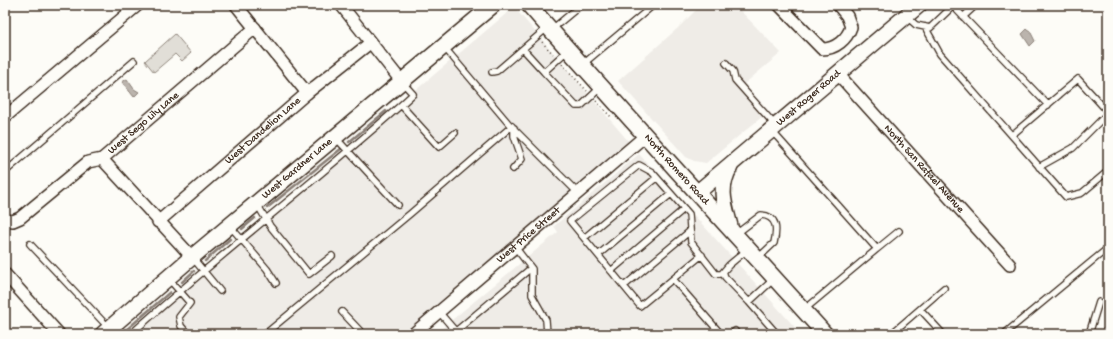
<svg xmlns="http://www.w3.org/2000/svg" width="1113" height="339" font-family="'Gochi Hand',sans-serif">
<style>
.built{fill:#efece7}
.green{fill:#e1ded7;stroke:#8e847a}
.water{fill:#bbb4ad;stroke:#887d74}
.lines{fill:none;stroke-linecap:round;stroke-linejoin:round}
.stream{stroke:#887d74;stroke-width:2.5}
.lane-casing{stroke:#3b2a1e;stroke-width:8}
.street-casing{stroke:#3b2a1e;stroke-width:14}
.secondary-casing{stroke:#3b2a1e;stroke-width:18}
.path{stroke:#3b2a1e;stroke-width:1.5;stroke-dasharray:1 3;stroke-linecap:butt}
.lane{stroke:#fdfcf7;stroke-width:5.5}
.street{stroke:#fdfcf7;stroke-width:11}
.secondary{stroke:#fdfcf7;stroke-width:15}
.labels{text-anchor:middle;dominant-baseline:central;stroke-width:4;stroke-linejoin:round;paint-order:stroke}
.street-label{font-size:11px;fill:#3b2a1e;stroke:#fdfcf7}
</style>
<rect width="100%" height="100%" fill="#fdfcf7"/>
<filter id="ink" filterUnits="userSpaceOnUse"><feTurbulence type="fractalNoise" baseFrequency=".025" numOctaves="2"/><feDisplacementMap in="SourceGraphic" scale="8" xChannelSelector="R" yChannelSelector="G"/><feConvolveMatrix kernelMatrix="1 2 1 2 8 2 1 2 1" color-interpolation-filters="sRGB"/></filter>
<g filter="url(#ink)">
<path class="built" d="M701,5H735L781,53L744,84L769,111L706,163L694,161L686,157L618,81L678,28Z
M514,7L629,142L419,323L407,334H128Z
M639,154L801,334H435L558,232L554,226Z"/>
<path class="green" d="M175,34L191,53L182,61L175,54L154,72L145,61Z"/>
<path class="water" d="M1027,29L1030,31L1035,41L1030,46L1022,34Z
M127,79L134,89L139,92L134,97L122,82Z"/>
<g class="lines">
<path class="stream" d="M349,142L386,111
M267,208L342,148
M242,229L255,218
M205,261L230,239
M182,282L194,271
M125,331L170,292"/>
<g class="lane-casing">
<path id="lane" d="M952,5L1048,105
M906,16L916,25L930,28L951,8L950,5
M963,17L976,5
M925,27L940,54L1066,197L1082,193L1108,171
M551,30L581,5
M444,47L509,124L578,193
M523,49L544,72L568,50
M726,63L733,71L735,80L776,126
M582,65L650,8
M492,72L497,71L547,28
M544,72L576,106H581L601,87
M402,82L413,94L401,105L439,147L455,133
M771,130L877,249L804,310
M1012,135L1078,79L1108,112
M335,137L398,205
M1039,167L1073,148L1108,113
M513,169L522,159L514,136V128
M5,172L134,61
M257,204L270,226L309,274L332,256
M230,226L267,269L276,283
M736,234L761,215C778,216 777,230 774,243L758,258
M584,238L656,178
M30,244L109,328
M515,247L532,269V295L546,320L547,334
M877,249L899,231
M747,250L729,265L723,272L725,277L749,302L775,278
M598,255L671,194
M702,255L640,306L570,221L639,165L652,172L689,214L691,242L716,274H724
M192,257L220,291
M611,271L684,209
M168,278L190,303L179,317L181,326L188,334
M673,279L721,334
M624,286L690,231
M749,302L777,334
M920,309L944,288
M342,312L363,334
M439,312L458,334
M114,325L121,334
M456,331L531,268
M131,334C219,255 313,183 401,105
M265,334L411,213L512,126
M731,334L735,331L737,334
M891,334L920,309L943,334
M1004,334L1108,248
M1089,334L1099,302"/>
</g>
<g class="street-casing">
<g id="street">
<path d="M236,5L307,93"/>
<path d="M341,5L402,82"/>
<path d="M779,5L822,49C836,49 847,39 851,27L847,16L838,5"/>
<path id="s1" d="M838,74L1010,265"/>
<path d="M5,117L138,5"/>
<path d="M102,159L192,257"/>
<path id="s2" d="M5,220L13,221L20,218L88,162L102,159L255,28"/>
<path id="s3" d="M158,222L307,93L370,43"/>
<path d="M5,274L59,334"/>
<path id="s4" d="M413,334L645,136"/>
</g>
</g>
<g class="secondary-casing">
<g id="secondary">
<path id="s5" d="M529,5C626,116 726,224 825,334"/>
<path d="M730,167C718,189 724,203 730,226"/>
<path id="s6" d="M698,192L919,5"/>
<path id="s7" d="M103,334L192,257L493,5"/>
</g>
</g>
<path class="path" d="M542,42L553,54
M562,64L587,91
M596,101L611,117"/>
<use href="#lane" class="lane"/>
<use href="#street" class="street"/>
<use href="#secondary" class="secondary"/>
</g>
</g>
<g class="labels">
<g class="street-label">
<text stroke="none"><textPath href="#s6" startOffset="145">West Roger Road</textPath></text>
<text stroke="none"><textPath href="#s2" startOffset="173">West Sego Lily Lane</textPath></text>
<text stroke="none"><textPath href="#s3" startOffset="139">West Dandelion Lane</textPath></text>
<text stroke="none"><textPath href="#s7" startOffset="255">West Gardner Lane</textPath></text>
<text stroke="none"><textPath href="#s1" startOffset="128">North San Rafael Avenue</textPath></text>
<text stroke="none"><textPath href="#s5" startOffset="221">North Romero Road</textPath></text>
<text stroke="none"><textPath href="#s4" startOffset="152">West Price Street</textPath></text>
</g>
</g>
<rect width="1113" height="339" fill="none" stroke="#fdfcf7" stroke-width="20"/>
<rect x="10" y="10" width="1093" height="319" fill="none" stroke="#3b2a1e" stroke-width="1.5" filter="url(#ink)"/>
</svg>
